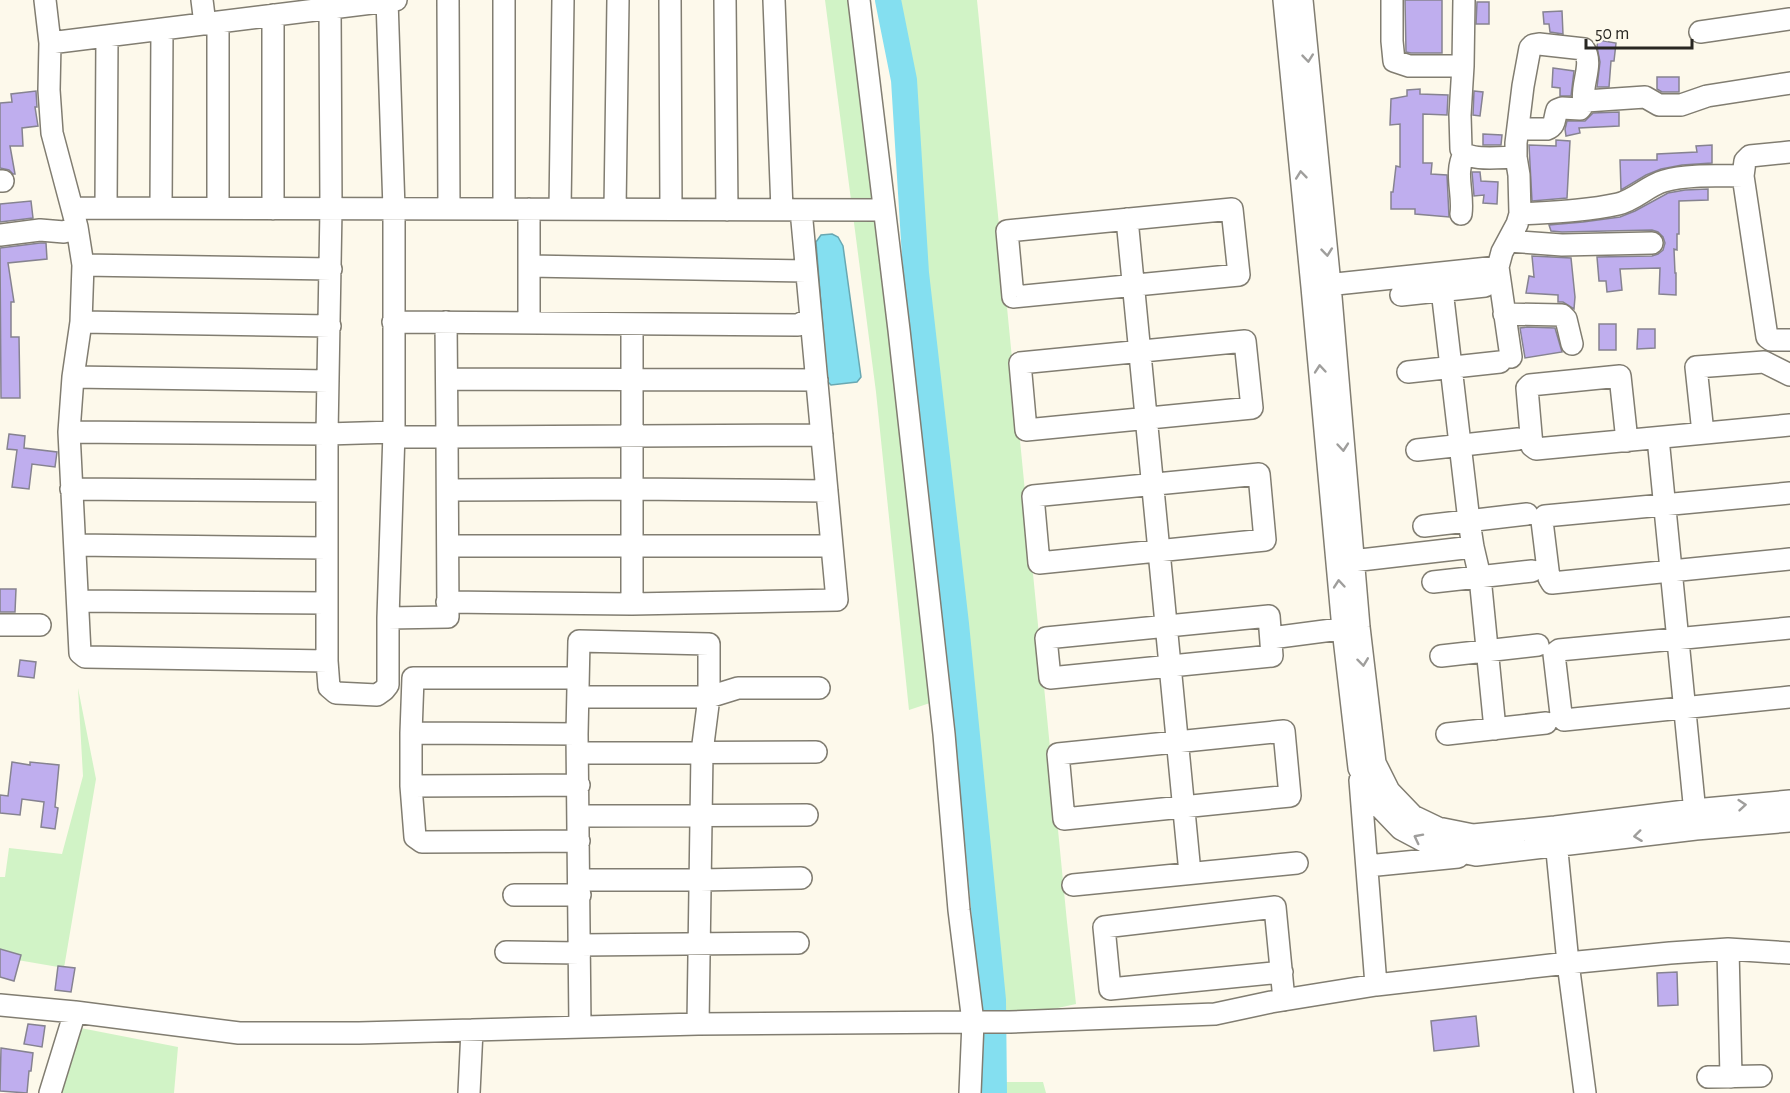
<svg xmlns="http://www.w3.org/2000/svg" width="1790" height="1093" font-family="'Alegreya Sans',sans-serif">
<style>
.green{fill:#d1f3c6}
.water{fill:#84dff0;stroke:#69a8b2;stroke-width:1.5}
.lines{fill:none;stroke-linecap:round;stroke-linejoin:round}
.river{stroke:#84dff0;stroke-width:26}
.building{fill:#bfaeee;stroke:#868390;stroke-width:1.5}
.minor-casing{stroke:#817d71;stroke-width:24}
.minor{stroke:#fff;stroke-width:21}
.oneway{stroke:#9f9e9c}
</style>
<rect width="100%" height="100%" fill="#fdf9eb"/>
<path class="green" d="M825,0H859L942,699L909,710L876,392Z
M888,0H977L1067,922L1076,1004L994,1022L993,1000L963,688L916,273L903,75Z
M78,688L96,779L64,968L0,957V877H5L9,848L62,854L83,776Z
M60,1024L178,1047L174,1093H55Z
M994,1082H1043L1046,1093H994Z"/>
<path class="water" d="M832,234L838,237L843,246L861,377L857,382L831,385L827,381L816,242L821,235Z"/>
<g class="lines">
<path class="river" d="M888,0L904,80L916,273L956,624L993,1000L994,1093"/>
</g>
<path class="building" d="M1405,0H1442V53H1411L1406,52Z
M1477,2H1489V24H1476Z
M1562,11L1563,34L1550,32L1549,24H1544L1543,12Z
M1598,40L1616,43L1614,61H1611L1609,87H1597L1600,62L1597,47Z
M1553,68L1574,71L1571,96H1560V88L1552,87Z
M1657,77H1679V92H1662L1657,89Z
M1420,89V94L1448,95L1447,115L1423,114V163H1432L1431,174L1447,175L1449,217L1415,214V209H1391V192H1393L1396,166L1400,167V124L1390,125L1391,99L1407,96V90Z
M36,91L37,107H35L38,126L22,128L23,146H10L15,174H13L9,170L0,168V103L12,102L11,94Z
M1474,91L1483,92L1480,116L1473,115Z
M1619,112V126L1579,128L1580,133L1566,136L1565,129L1567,121H1585L1593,113Z
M1483,134L1502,135L1501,145H1483Z
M1556,140L1570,141L1567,198L1532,201L1529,145L1556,146Z
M1712,145V163L1682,165L1661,169L1646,175L1621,190L1620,160H1657V154L1697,152L1696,146Z
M1472,172H1480L1481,181L1498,182L1497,204L1483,203L1484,195L1474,196Z
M1708,189V200L1679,201V234H1677V250L1674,249L1675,273H1676V295L1659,294L1660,268L1620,269L1622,290L1607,292L1606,281H1599L1597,257L1652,256L1658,254L1663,250L1665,243L1663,237L1658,232L1652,230L1562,232L1551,231L1549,225L1583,222L1620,217L1635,211L1668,193L1685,190Z
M31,201L33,218L0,222V204Z
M40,243H46L47,259L8,263L14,302H11V337H19L20,398H1L0,248Z
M1532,256L1571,258L1575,297L1574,309L1563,302H1558V295L1526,293L1529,276L1534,277Z
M1599,324H1616V350H1599Z
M1527,327L1555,328L1562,352L1525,358L1520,328Z
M1638,329H1655V348L1637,349Z
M9,434L25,436L24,448L57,452L55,467L32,464L29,489L12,487L17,450L7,449Z
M0,589H16L15,612H0Z
M20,660L36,662L34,678L18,676Z
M12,762L30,765V762L59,765L55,807L58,808L55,829L41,827L44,802L22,799L20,815L0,813V795L8,796Z
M0,949L21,955L14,981L0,977Z
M58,966L75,968L71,992L55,990Z
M1677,972L1678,1005L1658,1006L1657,973Z
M1476,1016L1479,1046L1434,1051L1431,1021Z
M28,1024L45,1026L42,1047L24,1044Z
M1,1048L33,1053L31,1071H29L27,1093L0,1091Z"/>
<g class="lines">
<g class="minor-casing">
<path id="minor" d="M45,0L50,43L49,90L52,133L77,227L83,265L81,322L73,377L69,432L80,653L85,657L327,661L329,687L336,693L377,695L384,690L388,685V618L394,432V209L387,0
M202,0L205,24
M448,0L449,209
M670,0L671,209
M725,0L727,210
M774,0L782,210
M859,0L899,330L944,734L959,910L973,1022H1010L1215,1014L1271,1002L1376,985L1568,963L1670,953L1728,949L1790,953
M1284,0L1312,287L1343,629L1359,768L1375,802L1401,829L1433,846L1476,855L1696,829L1790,821
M1302,0L1330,285L1359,627L1375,763L1389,791L1413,816L1438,828L1473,835L1555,827L1694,810L1790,801
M1392,0V41L1394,61L1409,66H1463L1460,115L1461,149C1468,162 1501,157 1516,157
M273,15V209
M218,22V208
M1700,32L1790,19
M50,43L396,0
M1463,66L1464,0
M1518,129H1547C1556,126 1554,118 1557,110L1562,108L1580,109L1586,101L1645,97L1659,105H1681L1707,96L1790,83
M1790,152L1750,156L1745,161L1743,176L1767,337L1771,340H1790
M0,181H3
M72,208L884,210
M106,208L107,36
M161,208L162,29
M504,209V0
M529,209V323
M560,209L563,0
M615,209L618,0
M1232,209L1239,275L1013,297L1007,231Z
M1461,214C1464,194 1454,173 1464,154
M1520,214C1553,212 1586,211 1618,204C1635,200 1647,186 1664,181C1688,174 1718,176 1743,176
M1127,219L1190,873
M0,235L40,230L64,232L77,227
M1508,241L1562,245L1652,243
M83,265L331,269
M529,266L806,271
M1317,286L1498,267
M1442,290L1469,521L1473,547L1480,577L1495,729
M1401,295L1485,286
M1504,314L1562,315L1566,319L1572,344
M81,322L330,326
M393,322L798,325L811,318L801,210
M446,322L447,437L822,435
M632,324V604
M1245,341L1252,408L1026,430L1020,363Z
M1511,357L1498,267L1502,252L1517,224L1520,214L1519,175L1516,157V143L1523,86L1530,48L1533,45L1539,44L1584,49C1594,64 1580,86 1584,103
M1408,372L1500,362
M73,377L328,381
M447,379L817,380
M69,432L327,434L394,432
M1703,433L1696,367L1764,362L1790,375
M1658,438L1696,823
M1627,441L1620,376L1530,385L1527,388L1532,446L1536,449L1790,425
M1417,450L1518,439
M1259,474L1265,540L1039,563L1033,496Z
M71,489L327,491
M448,490L632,489L827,491
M1790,493L1545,516L1542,521L1549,578L1552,583L1790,559
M1424,526L1527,514
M75,545L327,548
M448,546H832
M1352,561L1473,547
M1433,582L1532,571
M78,601L326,603
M447,602L632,604L837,600L811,318
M1269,616L1272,656L1050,678L1046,638Z
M388,618L448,617L447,437H394
M0,625H40
M1790,628L1559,650L1554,654L1561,714L1564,720L1790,697
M1271,638L1355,627
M1441,656L1538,645
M327,661V434L331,209L330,8
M578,697H709L738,688H819
M1284,731L1290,796L1064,819L1058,754Z
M411,733L577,734
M1447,734L1546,723
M579,753L816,752
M1360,780L1376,985
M411,786V733L413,678H578
M579,816L807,815
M1555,831L1568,963L1585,1093
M579,841L422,842L415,837L411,786L579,785
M1367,866L1458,857
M580,880H700L801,878
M1073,885L1297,863
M514,895H580
M580,945L798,943
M1728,949L1731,1077
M506,952L580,953
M1282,972L1110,989L1104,927L1275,907L1284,1000
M0,1005L75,1012L239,1033H359L698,1024L973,1022L970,1093
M580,1027L577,734L579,641L709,644V697L702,752L698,1024
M1708,1077L1761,1076
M50,1093L75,1012
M469,1093L472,1030"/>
</g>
<use href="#minor" class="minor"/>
</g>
<defs><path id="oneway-chevron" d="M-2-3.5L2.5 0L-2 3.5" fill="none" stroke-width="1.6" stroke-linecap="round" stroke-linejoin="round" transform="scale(1.5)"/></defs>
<g class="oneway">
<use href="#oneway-chevron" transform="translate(1308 58) rotate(84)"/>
<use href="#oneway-chevron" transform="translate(1301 175) rotate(-96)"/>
<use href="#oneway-chevron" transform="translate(1327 252) rotate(84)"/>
<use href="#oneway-chevron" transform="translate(1320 369) rotate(-95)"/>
<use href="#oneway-chevron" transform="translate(1343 447) rotate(85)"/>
<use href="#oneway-chevron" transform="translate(1339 584) rotate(-95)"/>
<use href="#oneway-chevron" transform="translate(1363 662) rotate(83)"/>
<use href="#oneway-chevron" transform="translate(1742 805) rotate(-5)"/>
<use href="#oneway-chevron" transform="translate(1638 836) rotate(173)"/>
<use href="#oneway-chevron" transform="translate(1418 838) rotate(-153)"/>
</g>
<path d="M1586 39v9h106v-9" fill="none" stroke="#292722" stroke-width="3"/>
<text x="1595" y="39" font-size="18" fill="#292722" stroke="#fdf9eb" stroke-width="4.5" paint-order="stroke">50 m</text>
</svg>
